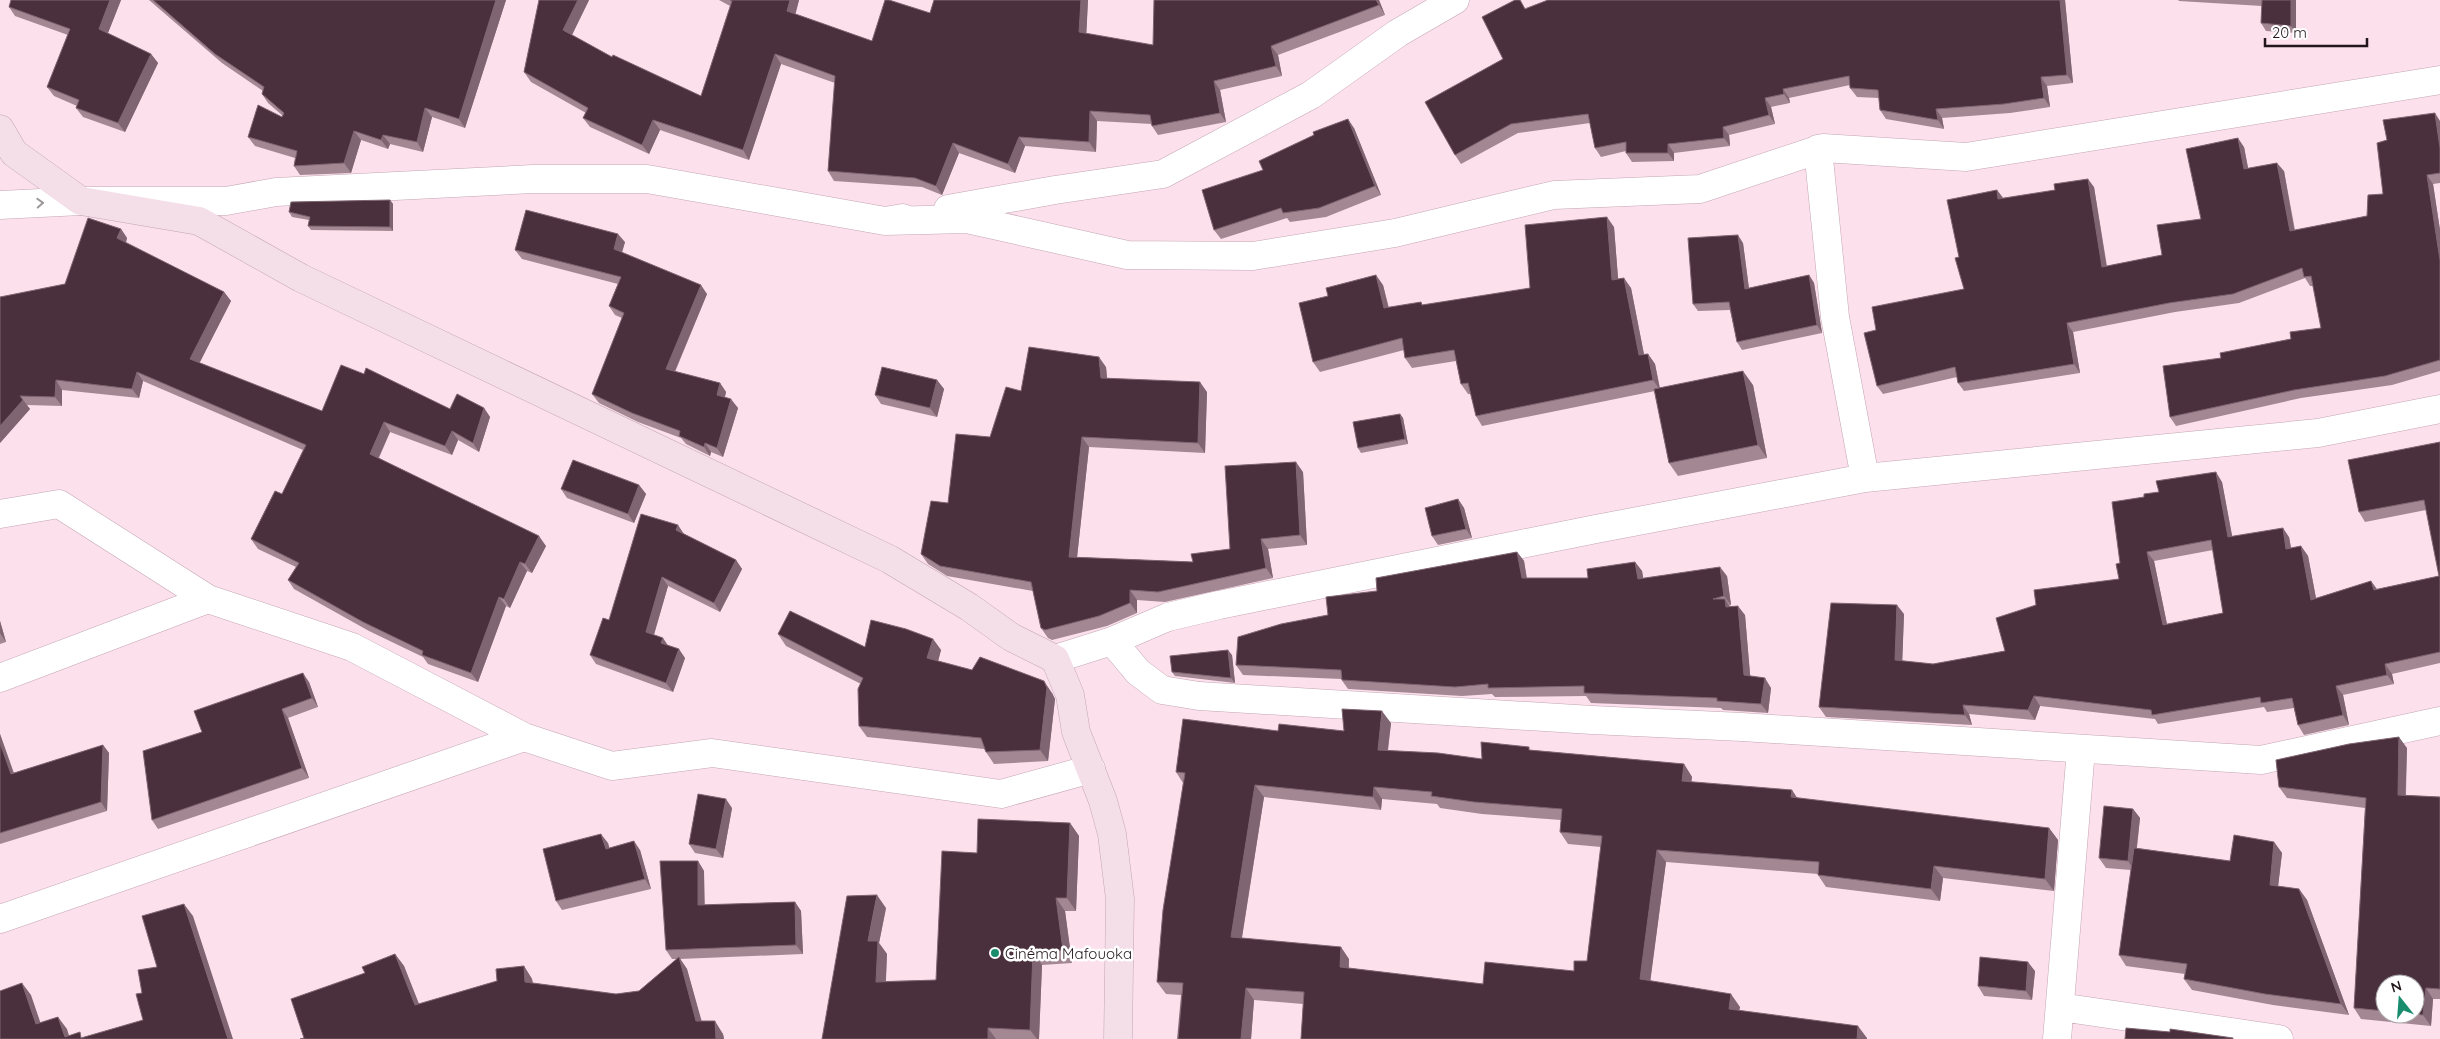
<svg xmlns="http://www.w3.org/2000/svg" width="2440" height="1039" font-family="Quicksand,sans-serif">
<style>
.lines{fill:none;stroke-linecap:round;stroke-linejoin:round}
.street-casing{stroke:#c4a5b3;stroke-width:29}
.secondary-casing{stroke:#c4a5b3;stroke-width:29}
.street{stroke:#fff;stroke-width:28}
.secondary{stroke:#f4dee8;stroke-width:28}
.wall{fill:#a38894;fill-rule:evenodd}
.shaded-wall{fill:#7f6571}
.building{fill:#4a303c;stroke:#7f6571;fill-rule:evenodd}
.oneway{stroke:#9c9799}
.poi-dot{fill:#198c6e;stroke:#fff;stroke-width:2}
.labels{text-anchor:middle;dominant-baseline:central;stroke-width:5;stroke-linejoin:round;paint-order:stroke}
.poi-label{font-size:15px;fill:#23171c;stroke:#fff;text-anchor:start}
</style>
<rect width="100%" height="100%" fill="#fce1ed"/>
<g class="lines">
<g class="street-casing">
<path id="street" d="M1818,149L1835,317L1865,478
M0,205L81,201H226L276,192L533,179H647L885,221L903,218
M948,209L1055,190L1163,174L1311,95L1398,33L1455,0
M885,221L967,219L1127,255L1253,256L1395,233L1554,195L1700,189L1823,148L1966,157L2440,80
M0,514L59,504L208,599L352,647L524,737L612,766L712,753L1001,794L1091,769
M1112,641L1138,672L1162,690L1199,696L1592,720L1742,727L2261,760L2440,721
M1055,659L1112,641L1168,617L1219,605L1596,529L1865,478L2318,433L2440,409
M0,678L208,599
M0,919L524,737
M2060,1007L2279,1039
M2057,1039L2081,749"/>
</g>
<g class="secondary-casing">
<path id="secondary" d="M0,129L14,153L81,201L199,221L301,278L889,559L969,607L1011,637L1055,659L1070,695L1076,732L1103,801L1112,834L1120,899L1118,1039"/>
</g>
<use href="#street" class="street"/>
<use href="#secondary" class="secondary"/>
</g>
<path class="wall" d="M11,0H121L108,33L151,54L158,63L125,132L83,117L76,108L77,106L54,96L47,87L68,35L15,16L9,7Z
M149,0H506L465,128L432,117L423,152L390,144L388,149L361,140L351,173L300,175L294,166L295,158L255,146L248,137L283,116L268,103L262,94L263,91L222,63Z
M539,0H589L572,35L612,57L701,96L730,6L719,0H799L795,14L872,41L930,13L934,0H1088L1086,34L1153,45L1379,0L1385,15L1278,55L1282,76L1220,90L1226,122L1158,135L1152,126V124L1097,121L1096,152L1025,146L1015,173L959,153L942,195L922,187L834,181L828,171L835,83L781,64L749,160L660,130L649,154L590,127L583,118L586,113L531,82L524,72Z
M1548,0H2065L2073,83L2047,86L2050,107L2010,113L1942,118L1944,129L1886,119L1880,110L1879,98L1857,97L1850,88V85L1789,98L1790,103L1771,107L1775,124L1729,135L1730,146L1674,153V161L1632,162L1626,153V151L1601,157L1595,148L1590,123L1518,133L1461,164L1455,155L1503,59L1526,8Z
M2178,0H2296V33L2266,31L2261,23L2262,6L2179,1Z
M2440,121V183L2433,184L2440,230V371L2392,385L2301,398L2176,426L2170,417L2221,358L2291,339L2321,328L2313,286H2310L2305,278L2239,303L2175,312L2073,332L2080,373L1964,391L1958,383L1957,377L1883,394L1877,386L1876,330L1964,289L1959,257L1997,190L2003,198L2094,187L2107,266L2162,255L2201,219L2244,147L2248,168L2284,171L2295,230L2367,216L2383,194L2387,140Z
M1354,128L1381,195L1326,217L1290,222L1287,218L1221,239L1214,230L1263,170Z
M390,200L393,204V231L311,230L308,226L309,220L292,217L289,212Z
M1614,227L1618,279L1631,288L1644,354H1648L1655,364L1660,388L1753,385L1767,458L1678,476L1669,463L1655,391L1482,426L1476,416L1471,394H1468L1461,384L1456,361L1412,368L1405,358L1404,350L1320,372L1313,362L1328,296L1383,285L1389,308L1423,305L1530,288Z
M121,229L127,238L126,243L224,292L231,301L199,363L322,411L484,408L490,417L479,452L458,440L452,455L390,432L379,458L546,546L532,573L527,571L510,608L506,606L478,682L428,664L423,657L369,631L294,589L288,580L296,567L258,549L251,539L282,494L303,450L143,381L139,398L62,390V406L27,405L30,409L0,443L65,284Z
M625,242L622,253L707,294L675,372L720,383L726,392L725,397L738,408L723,457L711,452L710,456L686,444L681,438L638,422L599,403L592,394L622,318L615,315L609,306L618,284L522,259L515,250Z
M1743,243L1749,288L1809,275L1814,283L1822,333L1742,350L1737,342L1730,310L1698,311L1693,304Z
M1106,367L1107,378L1207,392L1205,453L1089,447L1077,557L1193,562L1230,549L1303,472L1307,545L1268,549L1273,578L1165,602L1137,600V613L1107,626L1052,640L1048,638L1041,628L1033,591L947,576L928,564L921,554L948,503L990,437L1021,391Z
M937,380L944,389L937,417L881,404L875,395Z
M1400,414L1403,418L1408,444L1361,453L1358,448Z
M2440,442V663L2392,674L2394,684L2343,695L2349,725L2304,735L2298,725L2294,708L2267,712L2264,707L2158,724L2155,719L2040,706L2035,720L1969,714L1972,725L1826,717L1819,707L1904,614L1902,661L1933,664L2005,651L2119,579L2120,563L2144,497L2222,482L2232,536L2289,537L2291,548L2301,546L2308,556L2316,598L2371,581L2377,589L2439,576L2426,510L2365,522L2359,512ZM2213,550L2223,613L2167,624L2154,561Z
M639,485L646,494L634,523L567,498L561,489Z
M1458,499L1464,508L1472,538L1438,545L1432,536Z
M684,534L736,560L742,569L720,612L668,586L654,635L685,658L673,692L596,664L590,655L609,620Z
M1517,552L1524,561L1527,578H1588L1635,562L1642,571L1643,578L1727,576L1731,605L1729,606L1745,615L1750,676L1771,688L1768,713L1723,710L1721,708L1591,703L1586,696L1495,697L1492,694L1462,696L1348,689L1341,679L1243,675L1236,665L1328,615L1377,591Z
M0,621L6,642L0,644Z
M778,634L865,647L933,639L941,650L938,661L1052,693L1055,699L1048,761L994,764L984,749L867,737L859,726L861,684L786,646Z
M1232,655L1235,683L1175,676L1172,672Z
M309,682L318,707L288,718L309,778L158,829L152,820L202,732Z
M1391,723L1388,751L1482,759L1532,750L1684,764L1692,777L1691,782L1797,798L2049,828L2058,840L2054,891L1943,878L1940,901L1826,887L1818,875V874L1666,862L1650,981L1740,1007L1739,1010L1867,1038V1039H1301L1303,1004L1254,1000L1251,1039H1177L1181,995L1166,994L1157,982L1183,783L1176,772L1278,731H1344ZM1264,797L1381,810L1382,799L1437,804L1440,808L1482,814L1561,820L1560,832L1568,844L1601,847L1587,961L1574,971L1483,984L1349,968V959L1242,938Z
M0,734L14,773L103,745L109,753L107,811L0,844Z
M2407,748L2406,795L2440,797V999H2433L2431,1026L2361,1019L2354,1008L2365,808L2287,798L2279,787ZM2385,984L2415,1014H2385Z
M732,808L723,858L695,853L689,844Z
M2133,809L2140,818L2137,848L2230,861L2274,842L2282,853L2278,886L2299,889L2307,900L2349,1015L2273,1005L2192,990L2184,979L2185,974L2126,966L2119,955L2131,870L2106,868L2099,858Z
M1070,823L1079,836L1076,911H1065L1072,963L1042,965L1039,1039H822L886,908L879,943L887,954L886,981L936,980Z
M608,843L609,848L640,850L651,889L562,910L556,901Z
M698,861L704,871V905L795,902L801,911L803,954L680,959L687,969L701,1021L723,1034L724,1039H300L304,1038L365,973L395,954L404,966L419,1004L497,981L524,966L532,979L533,983L616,994L639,991L677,959H672L666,950Z
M2035,971L2032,1000L1984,996L1978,986Z"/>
<path class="shaded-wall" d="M110,0H121L106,38L99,29Z
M496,0H506L465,128L459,119Z
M578,0H589L570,39L563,30Z
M790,0H799L794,20L787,11Z
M1081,0H1088L1086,42L1079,32Z
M1376,0H1379L1385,15Z
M2060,0H2065L2073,83L2067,75Z
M2291,0H2296V33L2291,26Z
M1271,46L1278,55L1282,76L1276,66Z
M151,54L158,63L125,132L118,123Z
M775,54L781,64L749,160L743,150Z
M2041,77L2047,86L2050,107L2044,98Z
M1214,81L1220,90L1226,122L1220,113Z
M1783,89L1789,98L1790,103L1784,94Z
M1765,98L1771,107L1775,124L1769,115Z
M425,108L432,117L423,152L417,142Z
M1936,109L1942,118L1944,129L1938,120Z
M1090,111L1097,121L1096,152L1089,142Z
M2435,113L2440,121V148Z
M1348,119L1354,128L1381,195L1375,186Z
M653,120L660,130L649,154L642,145Z
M1723,127L1729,135L1730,146L1724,138Z
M354,131L361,140L351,173L344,163Z
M383,135L390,144L388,149L381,140Z
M1019,137L1025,146L1015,173L1008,164Z
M2238,138L2244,147L2250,178L2244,169Z
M953,143L959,153L942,195L936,186Z
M1668,144L1674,153V161L1668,153Z
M2277,163L2284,171L2296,240L2290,231Z
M2427,175L2433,184L2440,230V260Z
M2088,179L2094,187L2108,276L2102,267Z
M1997,190L2003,198L1998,199Z
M390,200L393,204V231L390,227Z
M1607,217L1614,227L1619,290L1612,280Z
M121,229L127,238L124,248L117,238Z
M618,234L625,242L620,258L614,249Z
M1738,235L1743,243L1750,297L1745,289Z
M1376,275L1383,285L1391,318L1384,308Z
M1809,275L1814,283L1822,333L1817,325Z
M1624,278L1631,288L1646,365L1639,355Z
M701,285L707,294L672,378L666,369Z
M224,292L231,301L197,368L190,359Z
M2067,323L2073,332L2080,373L2074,364Z
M1648,354L1655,364L1660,390L1653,380Z
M1099,357L1106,367L1108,388L1101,378Z
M1743,371L1753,385L1767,458L1758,445Z
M137,372L143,381L139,398L132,389Z
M56,380L62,390V406L55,397Z
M937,380L944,389L937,417L930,408Z
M1200,382L1207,392L1205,453L1198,443Z
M720,383L726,392L723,404L717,395Z
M20,396L30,409L0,443V426Z
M731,399L738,408L723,457L717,448Z
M484,408L490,417L479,452L473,443Z
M1400,414L1403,418L1408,444L1405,439Z
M384,422L390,432L376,463L370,454Z
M452,431L458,440L452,455L445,446Z
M1082,437L1089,447L1076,567L1069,557Z
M705,443L711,452L710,456L704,447Z
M1296,462L1303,472L1307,545L1300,535Z
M2216,472L2222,482L2234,546L2228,537Z
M639,485L646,494L634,523L628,514Z
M1458,499L1464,508L1472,538L1466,529Z
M678,525L684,534L676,530Z
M2283,528L2289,537L2293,559L2286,549Z
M539,536L546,546L532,573L525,564Z
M1261,539L1268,549L1273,578L1266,568Z
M2301,546L2308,556L2318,609L2311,600Z
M1517,552L1524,561L1528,588L1522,578Z
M2147,552L2154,561L2169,634L2163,625Z
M736,560L742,569L720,612L714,603Z
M520,562L527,571L510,608L504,599Z
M1635,562L1642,571L1645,588L1638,579Z
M1720,567L1727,576L1731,605L1724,596Z
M662,577L668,586L652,641L646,632Z
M2371,581L2378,591L2374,590Z
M1130,590L1137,600V613L1130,603Z
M499,597L506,606L478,682L471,673Z
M1725,599L1731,609L1726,607Z
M1897,605L1904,614L1902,670L1895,660Z
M1738,606L1745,615L1751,685L1744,675Z
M0,621L6,642L0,633Z
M663,638L669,647L661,643Z
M933,639L941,650L936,669L927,658Z
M679,649L685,658L673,692L666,683Z
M1228,650L1232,655L1235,683L1231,678Z
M2385,664L2392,674L2394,684L2387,675Z
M303,673L309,682L318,707L312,698Z
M1765,678L1771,688L1768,713L1761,704Z
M1044,681L1052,693L1055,699L1048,761L1040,750Z
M2336,686L2343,695L2349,725L2343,715Z
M2034,696L2040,706L2035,720L2028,710Z
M1963,705L1969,714L1972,725L1965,715Z
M282,709L288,718L309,778L302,768Z
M1382,711L1391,723L1386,763L1378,750Z
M0,734L17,783L11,774L0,743Z
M2399,737L2407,748L2405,806L2398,795Z
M103,745L109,753L107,811L101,802Z
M1684,764L1692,777L1690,793L1682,781Z
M1255,785L1264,797L1240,949L1231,937Z
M1374,787L1382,799L1381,810L1373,797Z
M1792,790L1800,802L1791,797Z
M726,799L732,808L723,858L716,849Z
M2133,809L2140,818L2134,870L2128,861Z
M1070,823L1079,836L1076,911L1067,898Z
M2049,828L2058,840L2054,891L2045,879Z
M601,834L608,843L612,858L606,849Z
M634,841L640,850L651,889L645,879Z
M2274,842L2282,853L2277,896L2270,885Z
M1657,850L1666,862L1649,991L1640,979Z
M698,861L704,871L705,914L698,905Z
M1934,866L1943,878L1940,901L1931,889Z
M2299,889L2307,900L2349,1015L2341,1004Z
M877,895L886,908L879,943L887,954L885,995L876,982L868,941Z
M1056,898L1065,911L1072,963L1063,950Z
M795,902L801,911L803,954L796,945Z
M184,904L193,916L233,1039H228Z
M1341,947L1349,959L1348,979L1340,967Z
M1033,952L1042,965L1039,1039H1037L1030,1030Z
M395,954L404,966L424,1017L415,1005Z
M679,957L687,969L705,1033L696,1021Z
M2028,962L2035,971L2032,1000L2026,991Z
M524,966L532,979L534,994L525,982Z
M22,983L31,995L45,1036L36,1024Z
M1246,988L1254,1000L1251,1039H1241Z
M2426,988L2433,999L2431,1026L2423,1015Z
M1731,994L1740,1007L1737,1021L1729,1009Z
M58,1017L67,1029L70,1039L65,1037Z
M715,1021L723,1034L724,1039H716Z
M1858,1026L1867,1038V1039H1857Z
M988,1028L996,1039H988Z"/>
<path class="building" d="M11,0H110L99,29L151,54L118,123L76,108L79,100L47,87L70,29L9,7Z
M153,0H496L459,119L425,108L417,142L383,135L381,140L354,131L344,163L294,166L297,151L248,137L258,105L282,117L284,113L262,94L264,87L215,54Z
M539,0H578L563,30L612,57L613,55L701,96L732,1L730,0H790L787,11L872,41L885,0H889L930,13L934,0H1081L1079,32L1153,45L1154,0H1376L1379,5L1271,46L1276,66L1214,81L1220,113L1152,126L1150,115L1090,111L1089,142L1019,137L1008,164L953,143L936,186L915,178L828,171L835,76L775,54L743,150L653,120L642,145L583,118L588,108L524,72Z
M1515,0H1520L1525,9L1548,0H2060L2067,75L2041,77L2044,98L2004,104L1936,109L1938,120L1880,110L1878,90L1850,88L1849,76L1783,89L1784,94L1765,98L1769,115L1723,127L1724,138L1668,144V153H1626V142L1595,148L1588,114L1511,124L1455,155L1425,102L1503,59L1482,17Z
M2262,0H2291V26L2261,23Z
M2435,113L2440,148V173L2427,175L2440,260V360L2385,376L2294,390L2170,417L2163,366L2221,358L2220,353L2291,339L2290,332L2321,328L2311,276L2304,277L2302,268L2233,294L2169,303L2067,323L2074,364L1958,383L1955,367L1877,386L1864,333L1876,330L1872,307L1964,289L1955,258L1959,257L1947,200L1997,190L1998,199L2055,190L2054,184L2088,179L2102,267L2162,255L2157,225L2201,219L2186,149L2238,138L2244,169L2277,163L2290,231L2367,216L2368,195L2383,194L2377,143L2387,140L2383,120Z
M1348,119L1375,186L1319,208L1283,213L1281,208L1214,230L1202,190L1263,170L1259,161L1314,135L1313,132Z
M390,200V227L308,226L310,217L289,212L291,202Z
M526,210L618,234L614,249L701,285L666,369L720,383L717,395L731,399L717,448L705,443L704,447L679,436L680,431L632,413L592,394L624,313L609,306L621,277L515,250Z
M1607,217L1612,280L1624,278L1639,355L1648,354L1653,380L1476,416L1468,383L1461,384L1454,350L1405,358L1402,338L1313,362L1299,303L1328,296L1326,288L1376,275L1384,308L1421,302L1422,305L1530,288L1525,225Z
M88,218L121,229L117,238L224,292L190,359L322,411L341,365L364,374L366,368L450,409L457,394L484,408L473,443L452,431L445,446L384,422L370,454L539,536L525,564L520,562L504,599L499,597L471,673L422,655L423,651L363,622L288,580L299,563L251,539L275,491L282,494L306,445L137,372L132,389L56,380L55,397L20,396L23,400L0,426V297L65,284Z
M1738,235L1745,289L1809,275L1817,325L1737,342L1729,302L1693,304L1688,238Z
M1029,347L1099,357L1101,378L1200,382L1198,443L1082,437L1069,557L1193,562L1191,554L1230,549L1225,466L1296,462L1300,535L1261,539L1266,568L1158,592L1130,590V603L1099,616L1045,630L1041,628L1031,582L940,566L921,554L931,501L948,503L956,434L990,437L1006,387L1021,391Z
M882,367L937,380L930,408L875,395Z
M1743,371L1758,445L1669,463L1654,389Z
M1400,414L1405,439L1358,448L1353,422Z
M2440,442V652L2385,664L2387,675L2336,686L2343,715L2298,725L2292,698L2261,703L2260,697L2152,715L2151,710L2034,696L2028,710L1963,705L1965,715L1819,707L1831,603L1897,605L1895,660L1933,664L2005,651L1996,618L2036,605L2034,590L2119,579L2116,564L2120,563L2112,502L2144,497V494L2159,492L2156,481L2216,472L2228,537L2283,528L2286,549L2301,546L2311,600L2371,581L2374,590L2439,576L2424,500L2359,512L2348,460ZM2211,540L2223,613L2163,625L2147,552Z
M573,460L639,485L628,514L561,489Z
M1458,499L1466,529L1432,536L1425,508Z
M641,514L678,525L676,530L736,560L714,603L662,577L646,632L663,638L661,643L679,649L666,683L590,655L603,618L609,620Z
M1517,552L1522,578H1588L1587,569L1635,562L1638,579L1720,567L1724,596L1713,599H1725L1726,607L1738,606L1744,675L1765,678L1761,704L1717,701V698L1584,693V686L1488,688V684L1455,687L1342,680L1341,670L1236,665L1238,637L1281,624L1328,615L1326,597L1377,591L1376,578Z
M790,611L865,647L871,620L906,629L933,639L927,658L972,670L980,657L1044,681L1047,688L1040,750L986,752L981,738L859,726L858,689L863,678L778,634Z
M1228,650L1231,678L1172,672L1170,656Z
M303,673L312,698L282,709L302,768L152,820L143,751L202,732L194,711Z
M1342,709L1382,711L1378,750L1438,753L1482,759L1481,742L1529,747V750L1684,764L1682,781L1792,790L1791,797L2049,828L2045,879L1934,866L1931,889L1818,875L1819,862L1657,850L1640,979L1731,994L1729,1009L1858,1026L1857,1039H1301L1304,992L1246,988L1241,1039H1178L1183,983L1157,982L1163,910L1185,773L1176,772L1183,719L1278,731L1279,724L1344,731ZM1255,785L1373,797L1374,787L1432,792L1431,796L1474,802L1562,809L1560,832L1602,836L1587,961H1574V971L1485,962L1483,984L1340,967L1341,947L1231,937Z
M2399,737L2398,795L2440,797V989L2426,988L2423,1015L2414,1014H2415V984H2385V1011L2354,1008L2366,798L2279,787L2276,760L2349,744Z
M0,743L11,774L103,745L101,802L0,833Z
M698,794L726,799L716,849L689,844Z
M2104,806L2133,809L2128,861L2099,858Z
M978,819L1070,823L1067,898H1056L1063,950L1033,952L1030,1030L988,1028V1039H822L847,896L877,895L868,941H878L876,982L936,980L942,851L977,853Z
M601,834L606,849L634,841L645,879L556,901L543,849Z
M2234,835L2274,842L2270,885L2299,889L2341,1004L2265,994L2184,979L2187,964L2119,955L2134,848L2230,861Z
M660,861H698V905L795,902L796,945L666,950Z
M184,904L228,1039H0V991L22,983L36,1024L58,1017L65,1037L80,1032L81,1038L143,1020L136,994L142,993L138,970L157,967L142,916Z
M395,954L415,1005L497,981L496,969L524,966L525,982L616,994L639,991L679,957L696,1021H715L716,1039H300L304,1038L291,999L365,973L362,967Z
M1980,957L2028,962L2026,991L1978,986Z
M2126,1028L2170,1032V1029L2233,1038V1039H2125Z"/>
<defs><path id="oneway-chevron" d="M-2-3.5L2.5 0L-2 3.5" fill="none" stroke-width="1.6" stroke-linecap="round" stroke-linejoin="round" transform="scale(1.25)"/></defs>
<use class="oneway" href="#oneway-chevron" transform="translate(40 203) rotate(-3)"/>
<circle class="poi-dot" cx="995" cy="953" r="5"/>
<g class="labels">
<g class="poi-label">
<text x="1005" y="953">Cinéma Mafouoka</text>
</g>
</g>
<g transform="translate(2400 999) rotate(343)"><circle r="24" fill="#ffffff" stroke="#a7a2a4"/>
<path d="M0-4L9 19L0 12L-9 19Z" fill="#198c6e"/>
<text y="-8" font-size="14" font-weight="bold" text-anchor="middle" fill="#23171c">N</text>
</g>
<path d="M2265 38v8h102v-8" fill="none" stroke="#23171c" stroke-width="2.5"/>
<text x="2272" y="38" font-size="15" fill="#23171c" stroke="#ffffff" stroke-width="4" paint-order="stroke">20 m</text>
</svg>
